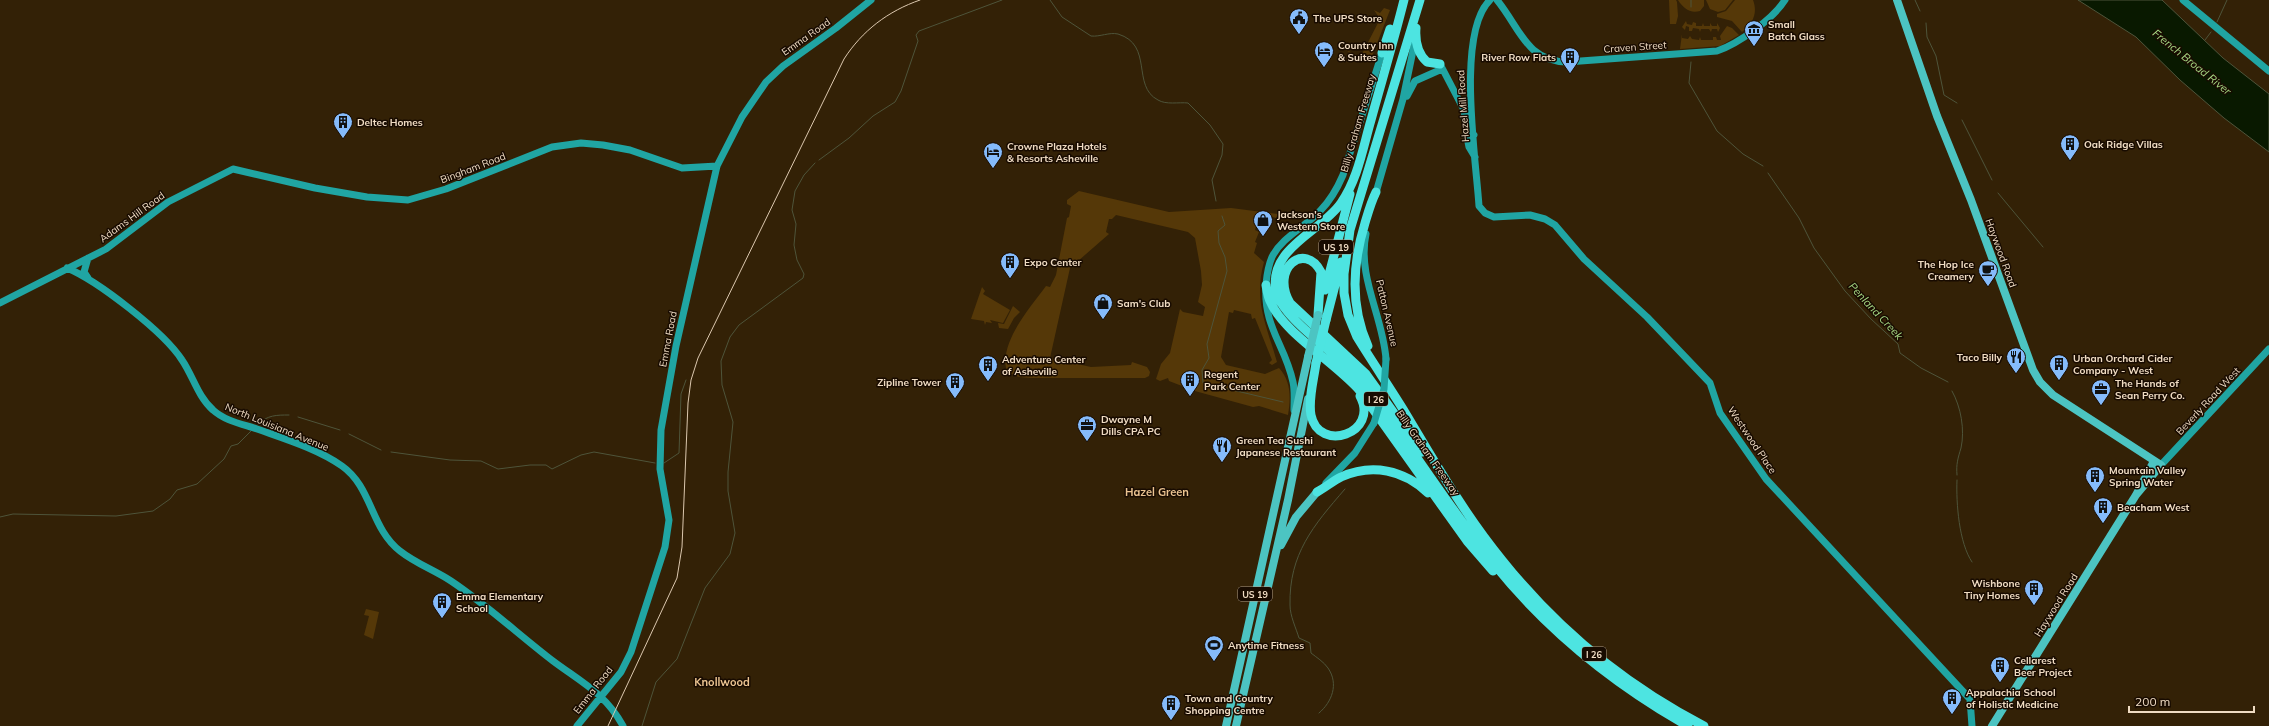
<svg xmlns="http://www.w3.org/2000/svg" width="2269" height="726" font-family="Mulish,sans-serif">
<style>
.green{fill:#553808}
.water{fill:#091900;stroke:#4e543a}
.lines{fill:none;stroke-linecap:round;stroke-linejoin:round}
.stream{stroke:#4e543a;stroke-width:1}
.secondary{stroke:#20a5a3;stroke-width:7}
.primary{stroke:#4cc4c2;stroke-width:8}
.highway{stroke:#4de4e1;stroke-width:9}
.rail{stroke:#dcc8af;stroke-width:1}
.secondary-bridge{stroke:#20a5a3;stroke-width:7}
.primary-bridge{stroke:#4cc4c2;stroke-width:8}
.highway-bridge{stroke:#4de4e1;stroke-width:9}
.labels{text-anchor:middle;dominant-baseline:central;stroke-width:3;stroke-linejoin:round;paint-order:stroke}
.shield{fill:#180b00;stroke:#af9d88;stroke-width:1}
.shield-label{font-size:9px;font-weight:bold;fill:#f0dcc3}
.poi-label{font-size:10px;font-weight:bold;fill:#f0dcc3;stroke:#180b00;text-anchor:start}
.street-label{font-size:10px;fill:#f0dcc3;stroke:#180b00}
.water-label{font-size:11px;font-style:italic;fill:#a7da84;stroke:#180b00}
.neighbourhood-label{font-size:11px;font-weight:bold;fill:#ecc491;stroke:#180b00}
</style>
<rect width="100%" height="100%" fill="#332106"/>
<path class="green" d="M1669,0H1676L1677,2L1678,16L1676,24H1670Z
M1678,0H1704V6L1700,11C1690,14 1683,8 1678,0Z
M1706,0H1733L1725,10L1718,12L1710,9Z
M1735,0H1753C1758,13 1753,24 1742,32L1732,21L1717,17V14L1726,11Z
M1384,8L1390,10L1371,59H1361L1342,48L1359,56H1361L1380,19L1374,10L1380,13Z
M1686,21L1687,24L1692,25L1693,22L1696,23V26H1702L1703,23L1704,26H1710V23L1712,26H1717V23L1720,28L1718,32L1717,29H1712L1711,32L1709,29H1701L1700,32L1699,29L1693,28L1692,31H1689V27L1686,26L1685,30L1682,27Z
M1727,26L1732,28L1739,35L1720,46L1680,49L1682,34V38L1688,39L1690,36L1692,39L1699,40L1700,37L1701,40H1713V37H1716L1717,40H1721L1720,36Z
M1079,191L1169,212L1231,208L1278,214L1276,218L1266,215L1258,218L1255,230L1259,232L1255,242L1257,243L1254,253L1264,262C1253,301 1267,326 1277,362L1272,365L1269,363L1272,360L1255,318L1252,319L1251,314L1234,310L1233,313L1229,312L1221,357L1226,365L1265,374L1279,368C1291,381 1291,397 1288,415L1259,406L1253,407L1184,388L1182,386L1169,381L1168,378L1160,381L1156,379L1161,364L1170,353L1180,309L1183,312L1203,316L1205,307L1198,302L1202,285L1201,271L1195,238L1188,232L1116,215L1112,219H1109L1106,232L1109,234L1070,268L1050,358L1091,367L1131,365L1132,362L1147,367L1150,372L1149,376L1145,378H1030L1019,377L1007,372C998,343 1030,308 1046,286L1050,287L1056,275L1067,218L1069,217L1071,206L1067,204V200Z
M982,287L985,291L983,294L1010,310L1003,323L990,320L992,323L986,322L985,325L984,321L971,319Z
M1013,306L1020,312L1014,318L1008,329L999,328L998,323L1004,324Z
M366,609L379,612L373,639L364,635L369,616L364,615Z"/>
<path class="water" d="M2078,0H2162L2223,58L2269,94V152L2224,118L2180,80L2136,37Z"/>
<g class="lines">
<path class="stream" d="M1050,0L1062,17L1091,36C1100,37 1109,32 1118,34C1154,45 1131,86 1158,100C1166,105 1179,102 1188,103L1210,125L1223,144L1222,155L1212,180L1216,201
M1691,0V7
M1915,0L1920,11
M2217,22L2227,0
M1926,23L1927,37L1936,56L1944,95L1957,103
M2205,40L2211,32
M1691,62L1689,83L1717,131L1743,154L1763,166
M1962,120L1992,180
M819,160L849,138L873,116L895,102L901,91L918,41L916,35L919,31L1002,0
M1768,173L1799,218L1814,248L1845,291L1871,319L1898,344L1900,353L1921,368L1948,382
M1998,193L2043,247
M1222,216L1225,225L1218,231L1219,243L1225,257L1227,271L1207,344L1209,358L1202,370L1203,383L1283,402
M1952,391C1961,407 1965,430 1961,448C1958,458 1956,464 1957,475
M298,417L340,430
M258,424C268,415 276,415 289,415
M349,434L381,450
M391,452L450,460L481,461L498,469L530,465H546L552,469L581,455L594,452L655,463
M664,463L679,453L681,394L686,380
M1957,480C1956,503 1959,543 1972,562
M0,517L13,514L116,516L153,511L170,499L177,490L197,484L224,459L231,446L238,444L251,431
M1319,713C1332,702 1339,684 1328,668C1324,662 1316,657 1311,653L1310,643L1299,638C1296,628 1290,616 1290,605C1289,554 1313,526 1345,489
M642,726L656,682L677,659L705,588L730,554L735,533L728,491V472L733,422L722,385L721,361L730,337L739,325L803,278L804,274L797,260L794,245L796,224L792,210L795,191L804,175L815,163"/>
<path class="secondary" d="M1490,0C1456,33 1476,159 1479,206L1485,213L1494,217L1530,215L1545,219L1555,225L1584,259L1647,317L1710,383L1720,413L1766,479L1970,699L1972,726
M1497,0C1520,28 1526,61 1567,62L1717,51C1738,44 1773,19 1785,0
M2183,0L2269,71
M1440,64L1464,110L1467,133L1474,135
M1407,96L1415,81L1442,69
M1466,132L1469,147L1475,157
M1375,196L1403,99L1415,41
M1366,234C1357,276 1383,317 1386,359
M88,258L84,272L88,278
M67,268C98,281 164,332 182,360C193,376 198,397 213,410C225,421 242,424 257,429C285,439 318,449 342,466C372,487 371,529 400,551C415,563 434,570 451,581C487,605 519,635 553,661C581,682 606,694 623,726
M0,303L106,249L168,202L233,169L315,188L367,197L408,200L446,189L552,147L581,143L603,145L630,150L682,168L717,166
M1294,410C1294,401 1295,391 1293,382C1285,344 1263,328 1266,284C1267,274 1268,266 1272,257C1282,237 1305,227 1320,211C1331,200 1337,189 1343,175L1382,53
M2161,465L2269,349
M1326,483L1355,453L1374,423
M577,726L621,672L631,652L665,547L669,520L660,469L661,430L676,346L717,166L742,117L766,82L783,66L836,28L871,0"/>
<path class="primary" d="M1897,0L1937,116L1971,200L2033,370L2040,382L2053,395L2161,465L2136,495
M1281,545L1296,517L1317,492
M1226,726L1308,357
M1236,726L1288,500L1308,399
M1992,726L2136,495L2154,461"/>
<path class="highway" d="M1404,0C1394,40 1382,80 1371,120C1363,147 1358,179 1341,203C1321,232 1268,248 1276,291C1282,319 1341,356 1361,380C1407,440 1447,505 1494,564C1547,630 1614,684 1688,726
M1420,0L1350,230L1344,274V293L1348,315L1357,337C1373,363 1390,388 1406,414C1436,464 1465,515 1502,560C1557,629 1625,685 1704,726
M1416,28C1415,41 1417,53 1427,62L1440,64
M1382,53L1390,29
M1266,285C1267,291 1268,298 1271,303C1284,333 1337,364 1360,391L1467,541L1493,571
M1325,290L1350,194
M1318,315L1321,272C1305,241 1270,268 1290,303L1366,374L1422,452
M1326,320L1341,262
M1368,346C1350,306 1352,265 1365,223C1368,213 1371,202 1376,192
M1316,363C1314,379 1308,399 1311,415C1319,454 1380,433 1360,396
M1317,492C1326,487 1333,481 1341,477C1372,463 1404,470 1428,493"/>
<path class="rail" d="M608,726L677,578L682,547L688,403L691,380L698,358L844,59C862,31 888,11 920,0"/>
<path class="secondary-bridge" d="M1374,423L1384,389L1386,359"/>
<path class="primary-bridge" d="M1308,357L1318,315"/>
<path class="highway-bridge" d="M1316,363L1326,320"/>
</g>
<defs>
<g id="civic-pin" transform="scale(1)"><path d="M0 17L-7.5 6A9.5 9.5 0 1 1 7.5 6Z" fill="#85bbfb" stroke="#180b00"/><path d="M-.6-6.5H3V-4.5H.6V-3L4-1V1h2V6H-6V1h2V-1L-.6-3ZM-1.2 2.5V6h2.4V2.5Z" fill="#111"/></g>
<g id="museum-pin" transform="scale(1)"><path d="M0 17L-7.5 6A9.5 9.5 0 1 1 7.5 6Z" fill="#85bbfb" stroke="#180b00"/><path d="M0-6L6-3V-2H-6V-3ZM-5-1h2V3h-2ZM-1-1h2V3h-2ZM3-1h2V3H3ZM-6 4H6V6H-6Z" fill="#111"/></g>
<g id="hotel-pin" transform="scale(1)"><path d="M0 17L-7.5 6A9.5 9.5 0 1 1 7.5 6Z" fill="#85bbfb" stroke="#180b00"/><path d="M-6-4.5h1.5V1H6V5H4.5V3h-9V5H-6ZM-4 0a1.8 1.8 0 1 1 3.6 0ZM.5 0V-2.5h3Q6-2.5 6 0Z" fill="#111"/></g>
<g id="building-pin" transform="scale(1)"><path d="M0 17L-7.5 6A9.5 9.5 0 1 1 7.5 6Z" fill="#85bbfb" stroke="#180b00"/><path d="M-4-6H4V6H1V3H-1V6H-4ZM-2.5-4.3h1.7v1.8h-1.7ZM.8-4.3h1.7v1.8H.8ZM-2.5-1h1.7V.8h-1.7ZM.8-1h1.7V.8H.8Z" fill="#111"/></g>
<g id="shop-pin" transform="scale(1)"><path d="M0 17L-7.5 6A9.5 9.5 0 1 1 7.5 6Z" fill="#85bbfb" stroke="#180b00"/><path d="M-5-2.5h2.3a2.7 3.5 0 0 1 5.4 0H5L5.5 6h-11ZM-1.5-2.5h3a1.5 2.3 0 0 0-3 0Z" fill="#111"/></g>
<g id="cafe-pin" transform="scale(1)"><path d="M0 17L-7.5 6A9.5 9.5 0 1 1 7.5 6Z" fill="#85bbfb" stroke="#180b00"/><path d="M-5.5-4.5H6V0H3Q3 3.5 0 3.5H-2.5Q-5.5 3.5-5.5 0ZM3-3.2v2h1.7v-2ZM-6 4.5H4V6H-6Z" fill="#111"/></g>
<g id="restaurant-pin" transform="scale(1)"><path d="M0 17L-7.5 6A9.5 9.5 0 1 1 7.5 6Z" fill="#85bbfb" stroke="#180b00"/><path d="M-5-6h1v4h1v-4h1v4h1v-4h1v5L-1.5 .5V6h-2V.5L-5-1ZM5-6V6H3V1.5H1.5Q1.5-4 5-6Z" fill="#111"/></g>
<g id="office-pin" transform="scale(1)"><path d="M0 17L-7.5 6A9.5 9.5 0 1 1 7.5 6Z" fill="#85bbfb" stroke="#180b00"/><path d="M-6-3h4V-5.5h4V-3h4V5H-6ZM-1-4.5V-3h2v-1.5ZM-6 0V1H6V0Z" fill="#111"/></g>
<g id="stadium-pin" transform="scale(1)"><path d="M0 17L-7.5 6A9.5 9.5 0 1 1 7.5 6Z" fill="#85bbfb" stroke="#180b00"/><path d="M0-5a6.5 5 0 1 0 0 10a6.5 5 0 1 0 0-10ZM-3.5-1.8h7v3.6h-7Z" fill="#111"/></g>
</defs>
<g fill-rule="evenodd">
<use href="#civic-pin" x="1299" y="18"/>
<use href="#museum-pin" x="1754" y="30"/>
<use href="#hotel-pin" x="1324" y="51"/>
<use href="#building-pin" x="1570" y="57"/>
<use href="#building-pin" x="343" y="122"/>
<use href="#building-pin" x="2070" y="144"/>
<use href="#hotel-pin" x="993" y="152"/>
<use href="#shop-pin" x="1263" y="220"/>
<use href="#building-pin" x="1010" y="262"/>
<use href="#cafe-pin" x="1988" y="270"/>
<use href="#shop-pin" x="1103" y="303"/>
<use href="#restaurant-pin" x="2016" y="357"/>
<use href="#building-pin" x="2059" y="364"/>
<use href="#building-pin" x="988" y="365"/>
<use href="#building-pin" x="1190" y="380"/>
<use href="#building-pin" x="955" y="382"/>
<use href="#office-pin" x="2101" y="389"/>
<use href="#office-pin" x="1087" y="425"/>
<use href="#restaurant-pin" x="1222" y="446"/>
<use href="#building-pin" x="2095" y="476"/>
<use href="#building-pin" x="2103" y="507"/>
<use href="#building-pin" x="2034" y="589"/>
<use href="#building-pin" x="442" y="602"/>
<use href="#stadium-pin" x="1214" y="645"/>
<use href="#building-pin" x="2000" y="666"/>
<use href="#building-pin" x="1952" y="698"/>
<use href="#building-pin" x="1171" y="704"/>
</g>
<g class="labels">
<g class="shield">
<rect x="1319" y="240" width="34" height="14" rx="3"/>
<rect x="1364" y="392" width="24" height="14" rx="3"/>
<rect x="1238" y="587" width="34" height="14" rx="3"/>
<rect x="1582" y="647" width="24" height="14" rx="3"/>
</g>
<g class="shield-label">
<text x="1336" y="247">US 19</text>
<text x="1376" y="399">I 26</text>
<text x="1255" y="594">US 19</text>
<text x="1594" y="654">I 26</text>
</g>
<g class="poi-label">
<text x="1313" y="18">The UPS Store</text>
<text x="1768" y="24">Small<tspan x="1768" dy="12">Batch Glass</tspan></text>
<text x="1338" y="45">Country Inn<tspan x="1338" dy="12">&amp; Suites</tspan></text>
<text x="1556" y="57" text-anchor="end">River Row Flats</text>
<text x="357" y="122">Deltec Homes</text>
<text x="2084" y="144">Oak Ridge Villas</text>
<text x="1007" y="146">Crowne Plaza Hotels<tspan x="1007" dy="12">&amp; Resorts Asheville</tspan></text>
<text x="1277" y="214">Jackson's<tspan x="1277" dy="12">Western Store</tspan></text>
<text x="1024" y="262">Expo Center</text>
<text x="1974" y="264" text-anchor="end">The Hop Ice<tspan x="1974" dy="12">Creamery</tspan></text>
<text x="1117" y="303">Sam's Club</text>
<text x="2002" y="357" text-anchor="end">Taco Billy</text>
<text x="2073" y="358">Urban Orchard Cider<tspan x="2073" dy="12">Company - West</tspan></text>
<text x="1002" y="359">Adventure Center<tspan x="1002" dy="12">of Asheville</tspan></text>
<text x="1204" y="374">Regent<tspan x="1204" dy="12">Park Center</tspan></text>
<text x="941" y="382" text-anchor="end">Zipline Tower</text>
<text x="2115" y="383">The Hands of<tspan x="2115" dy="12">Sean Perry Co.</tspan></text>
<text x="1101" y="419">Dwayne M<tspan x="1101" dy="12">Dills CPA PC</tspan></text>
<text x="1236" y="440">Green Tea Sushi<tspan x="1236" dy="12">Japanese Restaurant</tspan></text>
<text x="2109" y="470">Mountain Valley<tspan x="2109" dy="12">Spring Water</tspan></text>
<text x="2117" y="507">Beacham West</text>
<text x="2020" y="583" text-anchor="end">Wishbone<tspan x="2020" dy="12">Tiny Homes</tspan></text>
<text x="456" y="596">Emma Elementary<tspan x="456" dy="12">School</tspan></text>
<text x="1228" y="645">Anytime Fitness</text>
<text x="2014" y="660">Cellarest<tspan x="2014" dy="12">Beer Project</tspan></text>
<text x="1966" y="692">Appalachia School<tspan x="1966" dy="12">of Holistic Medicine</tspan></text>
<text x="1185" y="698">Town and Country<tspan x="1185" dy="12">Shopping Centre</tspan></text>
</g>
<g class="street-label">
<text transform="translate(806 37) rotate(-35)">Emma Road</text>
<text transform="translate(1635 47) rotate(-4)">Craven Street</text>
<text transform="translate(1463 106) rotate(-94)">Hazel Mill Road</text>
<text transform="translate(1358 123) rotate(-74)">Billy Graham Freeway</text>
<text transform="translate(473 168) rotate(-21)">Bingham Road</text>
<text transform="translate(132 217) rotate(-36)">Adams Hill Road</text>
<text transform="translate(2001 253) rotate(70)">Haywood Road</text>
<text transform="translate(1387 313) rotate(77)">Patton Avenue</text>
<text transform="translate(668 339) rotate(-79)">Emma Road</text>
<text transform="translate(2208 401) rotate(-47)">Beverly Road West</text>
<text transform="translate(277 427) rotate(22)">North Louisiana Avenue</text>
<text transform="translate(1752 440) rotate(56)">Westwood Place</text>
<text transform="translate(1428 453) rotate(55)">Billy Graham Freeway</text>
<text transform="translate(2056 605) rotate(-58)">Haywood Road</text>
<text transform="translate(593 690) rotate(-52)">Emma Road</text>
</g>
<g class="water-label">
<text transform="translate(2192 62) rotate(39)">French Broad River</text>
<text transform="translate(1876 311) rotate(47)">Penland Creek</text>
</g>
<g class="neighbourhood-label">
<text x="1157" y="492">Hazel Green</text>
<text x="722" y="682">Knollwood</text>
</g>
</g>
<path d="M2129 706v6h125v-6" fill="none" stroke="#f0dcc3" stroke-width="2"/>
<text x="2135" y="706" font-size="12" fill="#f0dcc3" stroke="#180b00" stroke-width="3" paint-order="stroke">200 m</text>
</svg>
